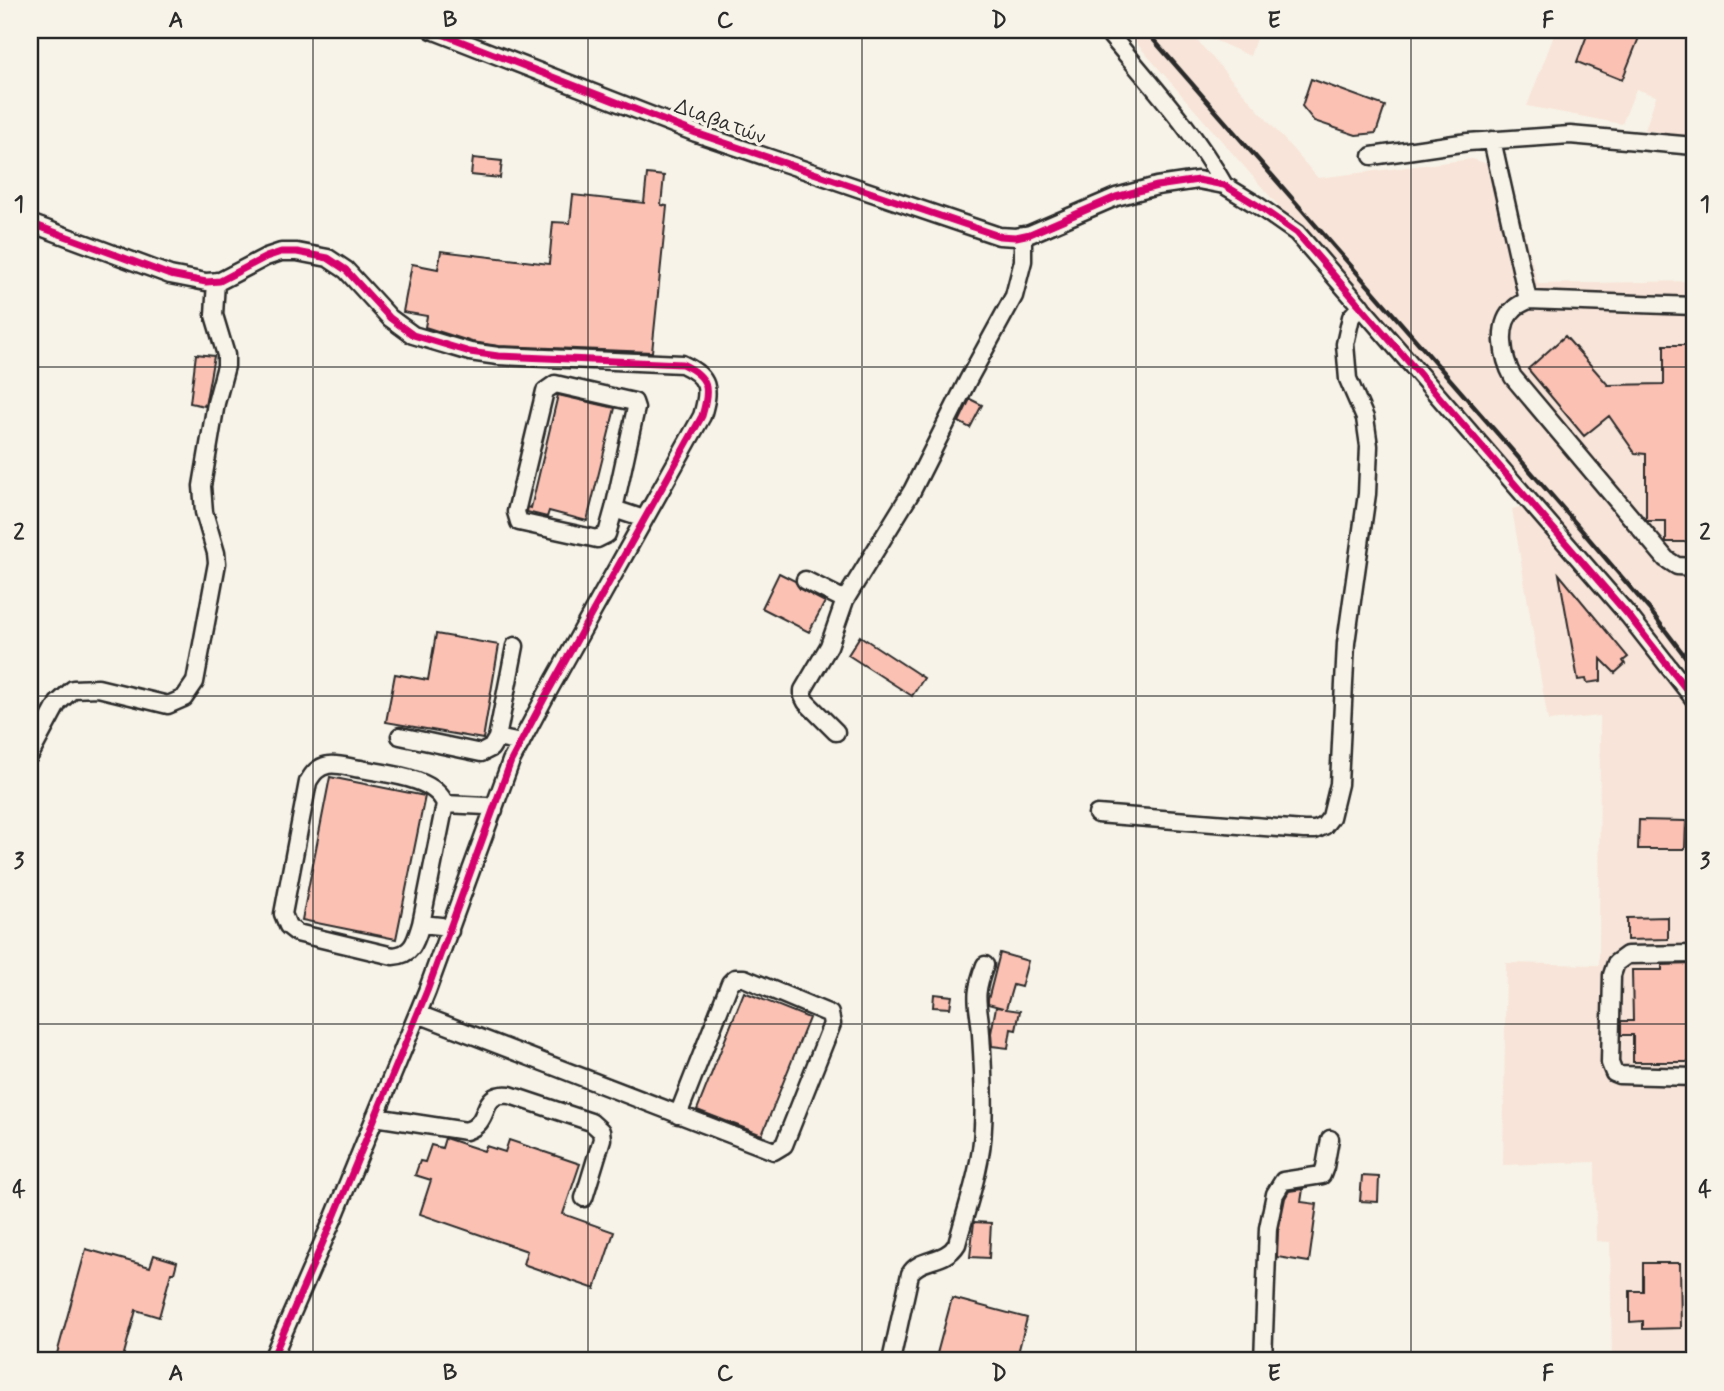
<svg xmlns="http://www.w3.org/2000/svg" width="1724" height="1391" font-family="Mynerve,sans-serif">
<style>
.built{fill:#f8e4d8}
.building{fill:#fbc1b3;stroke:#2b2b2b;stroke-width:2}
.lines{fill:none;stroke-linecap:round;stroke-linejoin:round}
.minor-casing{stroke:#2b2b2b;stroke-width:21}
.minor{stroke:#f7f3e8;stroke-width:16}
.rail{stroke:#2b2b2b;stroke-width:4.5}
.cycleway-casing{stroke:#f7f3e8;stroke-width:11}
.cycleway{stroke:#d6006c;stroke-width:7}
.grid{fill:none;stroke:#2b2b2b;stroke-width:2;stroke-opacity:0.55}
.labels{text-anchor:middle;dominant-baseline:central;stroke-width:7;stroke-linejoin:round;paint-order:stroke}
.street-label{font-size:21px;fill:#2b2b2b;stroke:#f7f3e8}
.neatline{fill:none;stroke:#2b2b2b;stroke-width:2.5}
.grid-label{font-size:23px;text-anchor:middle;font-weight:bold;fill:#2b2b2b}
</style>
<rect width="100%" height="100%" fill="#f7f3e8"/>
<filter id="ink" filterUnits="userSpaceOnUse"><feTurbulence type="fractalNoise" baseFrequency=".0143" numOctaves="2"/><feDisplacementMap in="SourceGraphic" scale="14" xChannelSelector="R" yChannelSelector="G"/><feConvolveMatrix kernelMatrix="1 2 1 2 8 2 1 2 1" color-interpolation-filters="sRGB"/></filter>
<g filter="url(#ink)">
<path class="built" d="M1125,30H1188L1318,178L1472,159L1507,170L1538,284L1694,281V691L1638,618Z
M1192,30H1259L1250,56Z
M1556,30H1694V137L1645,130L1656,96L1636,89L1622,124L1527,106Z
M1694,176V262L1687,215Z
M1524,506L1671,679L1694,711V1361H1612L1610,1242L1596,1241L1595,1162L1503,1165L1506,963L1599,965L1600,716L1548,721L1512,509Z"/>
<path class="building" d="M1589,30H1642L1622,80L1577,62Z
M1311,79L1385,106L1376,133L1356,135L1314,121L1302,106Z
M473,158L502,161L500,178L471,175Z
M647,174L664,176L661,205L667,206L652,352L499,346L472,342L425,327L427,316L403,312L412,264L438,269L441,251L549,264L553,222L570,223L573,195L644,203Z
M1565,336L1608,385L1664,384V345H1694V542H1666V521H1648L1646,519V454L1635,453L1609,416L1584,436L1528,369Z
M196,354L214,356L205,406L190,403Z
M558,395L615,408L587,521L549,511L547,517L527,512L528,507L531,508Z
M970,399L982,405L970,428L959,422Z
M779,573L795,581L800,589L825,602L809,632L762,608Z
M1559,574L1628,657L1623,661L1625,664L1615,673L1601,659V681L1587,683L1586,679L1578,680Z
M436,634L499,645L483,739L386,722L395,674L428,680Z
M860,636L924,678L912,696L848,655Z
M330,777L425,796L396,939L302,920Z
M1639,820L1686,821L1685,849H1638Z
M1668,917V939L1627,940V918Z
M1000,953L1028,961L1021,987L1013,985L1006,1009L1020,1011L1016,1030L1011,1029L1008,1048L992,1046L991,1033L996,1007L1003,1008L988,1004V1000Z
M1694,964V1062H1633V1035H1621V1021H1633L1632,970H1662V965Z
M744,992L809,1018L762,1135L697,1110Z
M934,994L952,996L950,1008L933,1007Z
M445,1138L484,1151L486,1146L505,1152L509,1140L580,1164L563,1214L614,1232L595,1289L523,1264L527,1251L420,1214L431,1180L415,1175L420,1161L425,1162L431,1145L442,1148Z
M1362,1176L1379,1177L1378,1202L1360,1201Z
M1303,1189L1301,1202L1317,1204L1309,1262L1277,1257L1278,1232L1285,1198L1289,1191Z
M974,1222L991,1223L989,1258L970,1257Z
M86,1249L150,1267L154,1255L177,1262L174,1273H171L159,1317L136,1310L122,1361H55Z
M1643,1263H1680L1681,1328L1643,1329V1321L1630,1322V1291H1643Z
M952,1298L1027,1318L1016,1361H935Z"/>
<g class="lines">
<g class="minor-casing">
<path id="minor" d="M432,30L696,133L999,236L1016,237L1030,234L1116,197L1157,186L1198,180L1224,185L1257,205L1297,233L1629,616L1694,699
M1106,30C1147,80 1192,128 1224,185
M1492,140L1528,300
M1372,156L1468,142L1570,135L1694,146
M30,223L170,275L206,282L220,281L266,257L281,252H297L328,258L346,270L390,318L413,335L470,352L498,356L682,364C710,377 710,389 702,416L545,697L511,761L427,991L334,1217L271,1361
M1694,306L1528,300C1524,303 1517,305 1514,309C1496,324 1503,359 1513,377L1666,559L1677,566L1694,567
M614,509L636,408L634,402L555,384L545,391L516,512L519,522L597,539L607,534L614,509L644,519
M805,580L845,600
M836,732L806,702L803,696V690L829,646L845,600L912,491L968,380L1014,296L1023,261V235
M400,736L481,753L491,748L497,738L521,743
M497,738L515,646
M30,755L58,703L73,689L98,688L168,705L184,698L195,682L217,563L216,553L204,512L202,486L216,403L226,366V355L214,315L216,281
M445,804L486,806L494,810
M1097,814L1304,830H1315L1324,826L1331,817L1339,784L1346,643L1367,494L1369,446L1365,418L1348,379L1345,344L1351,317L1361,306
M421,924L445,804C435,777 386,774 361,769C351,768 338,763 328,765C318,767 313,773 308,782L283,914L288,926L297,933L393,956C413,955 416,940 421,924L441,926L450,931
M1694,954L1627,955L1616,963L1612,975L1610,1063L1614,1073L1619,1075L1694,1077
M418,1014L774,1151L784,1145L832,1024L830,1014L744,978H735L730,983L678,1115
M375,1117L466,1131C494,1122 477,1092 510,1095L591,1122L601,1131L602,1139L584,1198
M891,1361L910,1274C919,1257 945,1264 957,1244C967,1206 982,1166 983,1127C985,1096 983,1065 981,1034C979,1002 972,999 985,965
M1263,1361L1268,1228L1275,1194L1283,1181L1322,1175L1325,1167L1330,1139"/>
</g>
<use href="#minor" class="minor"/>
<path class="rail" d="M1145,30L1566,512L1649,609L1694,668"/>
<g class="cycleway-casing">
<path id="cycleway" d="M432,30L696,133L999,236L1016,237L1030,234L1116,197L1157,186L1198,180L1224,185L1257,205L1297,233L1629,616L1694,699
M30,223L170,275L206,282L220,281L266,257L281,252H297L328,258L346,270L390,318L413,335L470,352L498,356L682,364C710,377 710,389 702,416L545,697L511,761L427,991L334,1217L271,1361"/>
</g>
<use href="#cycleway" class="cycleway"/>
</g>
</g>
<path class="grid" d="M313,30V1361M588,30V1361M862,30V1361M1136,30V1361M1411,30V1361M30,367H1694M30,696H1694M30,1024H1694"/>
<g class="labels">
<g class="street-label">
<text transform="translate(720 122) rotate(20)">Διαβατών</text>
</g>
</g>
<rect width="1724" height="1391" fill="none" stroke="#f7f3e8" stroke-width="77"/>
<rect x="38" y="38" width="1648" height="1314" class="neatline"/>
<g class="grid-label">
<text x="176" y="27">A</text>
<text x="450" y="27">B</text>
<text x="725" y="27">C</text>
<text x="999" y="27">D</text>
<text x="1274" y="27">E</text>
<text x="1548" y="27">F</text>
<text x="19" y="211">1</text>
<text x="1705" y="211">1</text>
<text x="19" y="539">2</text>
<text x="1705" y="539">2</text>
<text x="19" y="868">3</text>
<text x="1705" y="868">3</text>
<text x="19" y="1196">4</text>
<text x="1705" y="1196">4</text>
<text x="176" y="1380">A</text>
<text x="450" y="1380">B</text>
<text x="725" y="1380">C</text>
<text x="999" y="1380">D</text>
<text x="1274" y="1380">E</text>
<text x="1548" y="1380">F</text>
</g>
</svg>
